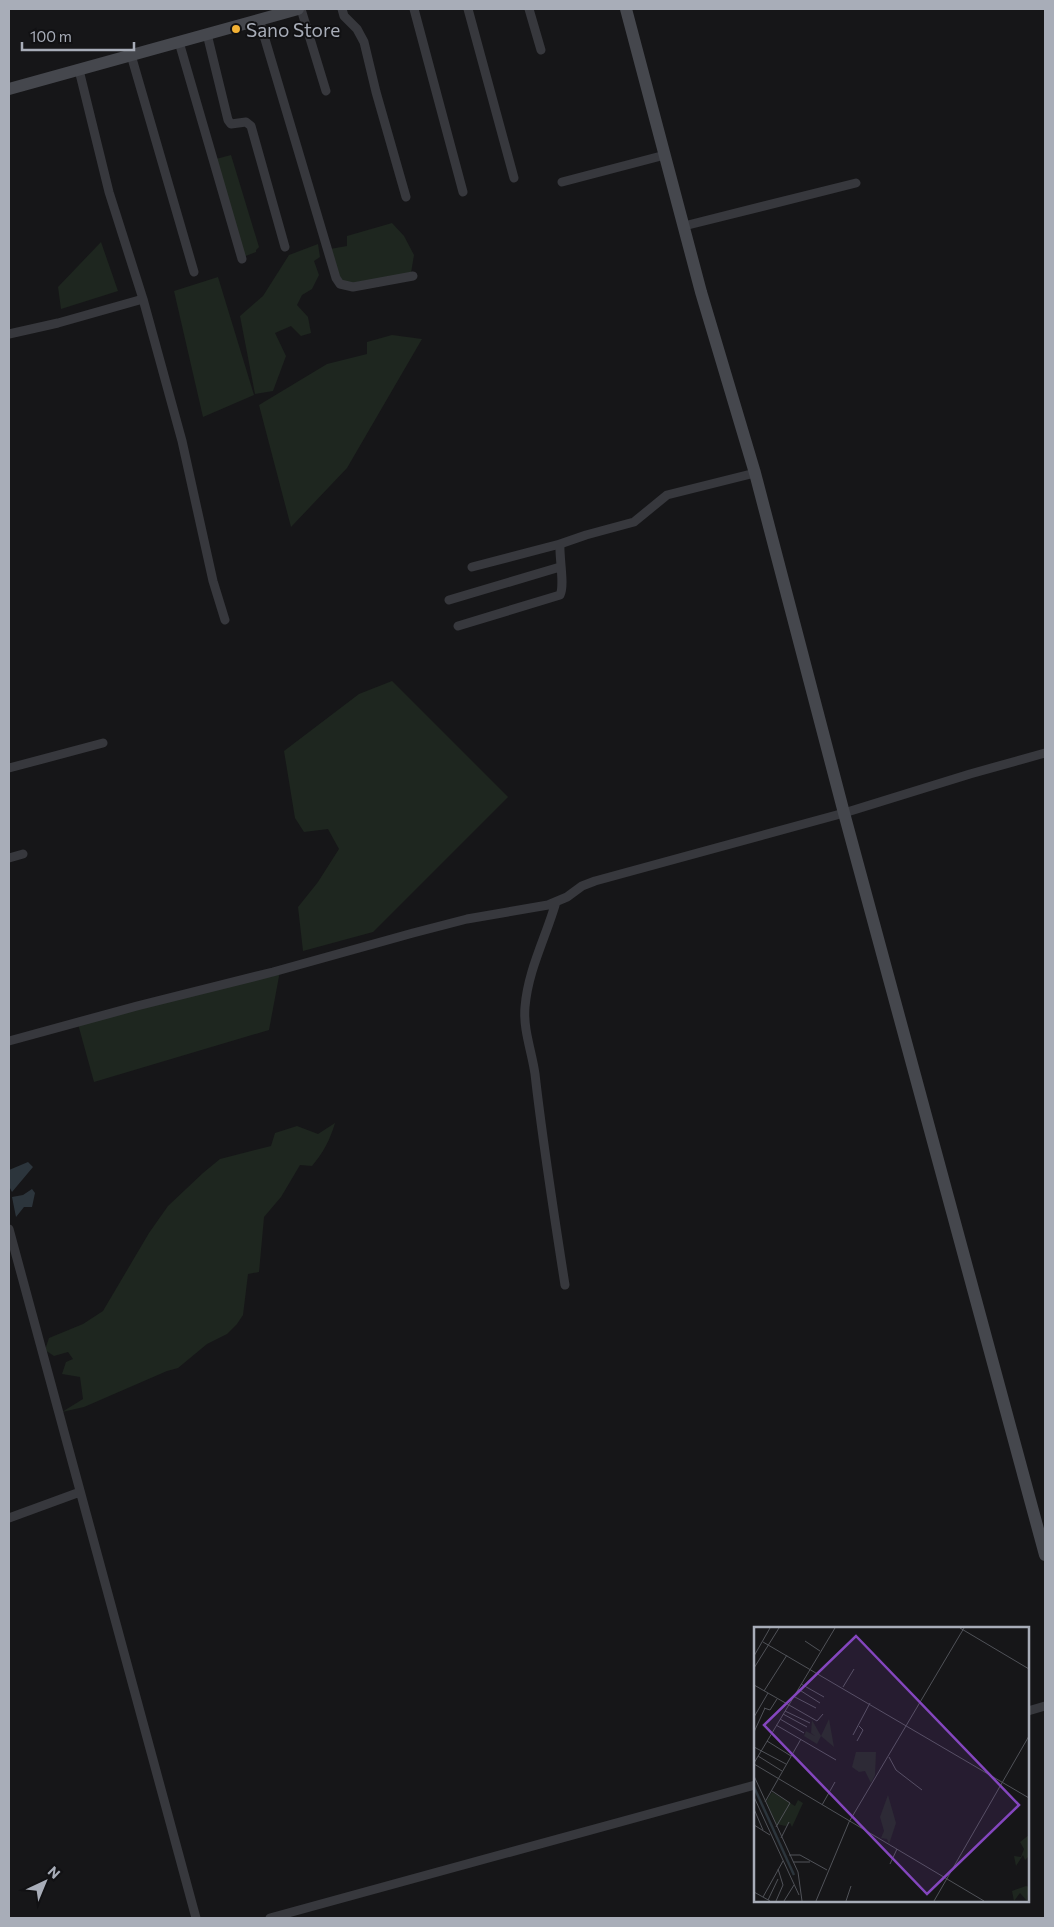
<svg xmlns="http://www.w3.org/2000/svg" width="1054" height="1927" font-family="Commissioner,sans-serif">
<style>
.green{fill:#1e261f}
.water{fill:#2c353c}
.lines{fill:none;stroke-linecap:round;stroke-linejoin:round}
.street{stroke:#37383d;stroke-width:9}
.secondary{stroke:#45474d;stroke-width:12}
.poi-dot{fill:#f2b134;stroke:#111113;stroke-width:2}
.labels{text-anchor:middle;dominant-baseline:central;stroke-width:4;stroke-linejoin:round;paint-order:stroke}
.poi-label{font-size:19px;fill:#a8adb8;stroke:#111113;text-anchor:start}
.inset-river{fill:none;stroke:#2c353c;stroke-width:2.5}
.inset-road{fill:none;stroke:#505258;stroke-width:1}
.view{fill:#8446be;fill-opacity:0.15;stroke:#8446be;stroke-width:2.5}
.inset-edge{fill:none;stroke:#a8adb8;stroke-width:2.5}
</style>
<rect width="100%" height="100%" fill="#161618"/>
<path class="green" d="M231,155L259,247L256,250V252L243,257L216,159Z
M392,223L404,236L414,255L411,273L347,284L337,277L330,249L347,246V236Z
M101,242L118,291L61,309L58,287Z
M318,244L320,257L314,261L319,275L312,289L302,295L297,305L308,317L311,333L301,336L291,326L275,333L286,356L273,391L255,394L240,316L263,296L289,255Z
M218,277L254,395L203,417L174,291Z
M392,335L422,339L347,468L291,527L259,405L327,364L367,354V342Z
M392,681L508,797L373,932L303,951L298,907L318,882L339,849L328,829L304,832L295,818L284,751L359,694Z
M280,971L269,1030L94,1082L78,1024Z
M335,1123C330,1140 323,1153 312,1166L300,1165L281,1197L264,1217L259,1272L248,1274L243,1315L237,1324L227,1334L207,1344L178,1368L167,1371L84,1407L62,1412L83,1399L80,1377L62,1374L66,1362L73,1359L68,1352L54,1356L45,1350L49,1338L83,1324L103,1311L149,1233L168,1206L203,1173L220,1159L271,1146L275,1133L297,1126L318,1134Z"/>
<path class="water" d="M28,1162L33,1167L12,1192L9,1186V1170Z
M32,1189L35,1193L32,1207H24L16,1217L12,1197L23,1195Z"/>
<g class="lines">
<path class="street" d="M301,9L326,91
M342,9L344,16L357,29L364,42L376,92L406,197
M414,9L463,192
M468,9L514,178
M529,9L541,50
M259,19L336,278L340,284L353,287L413,276
M207,34L228,120L231,124L246,122L251,126L285,247
M179,42L242,259
M131,55L194,272
M79,70L109,192L143,299L182,441L213,581L225,620
M562,182L665,155
M684,226L856,183
M9,334L58,323L143,299
M472,567L560,544L586,535L634,522L667,495L755,473
M449,600L560,567
M458,626L560,595C565,586 559,557 560,544
M9,768L103,743
M9,858L23,854
M556,902C546,937 528,970 525,1007C523,1030 532,1052 535,1074C543,1145 554,1215 565,1285
M9,1041L137,1006L273,972L413,933L467,919L548,905L567,897L582,886L595,881L844,813L970,774L1045,753
M9,1229L196,1918
M9,1518L80,1492
M1028,1711L1045,1706
M270,1918L755,1785"/>
<path class="secondary" d="M626,9L701,292L755,473L844,813L1045,1555
M9,89L298,9"/>
</g>
<circle class="poi-dot" cx="236" cy="29" r="5"/>
<g class="labels">
<g class="poi-label">
<text x="246" y="29">Sano Store</text>
</g>
</g>
<g transform="translate(754 1627)">
<rect width="275" height="275" fill="#161618"/>
<path d="M75,92L80,120L67,109L63,117L50,109L52,104L61,109L57,106L58,93L67,109ZM102,125H122L121,148L117,156L111,144L105,145L98,140ZM18,165L41,179L44,173L49,176L38,200L36,196L32,199L22,197L12,175ZM134,168L142,196L135,217L133,212L127,211L130,204L126,190ZM275,208V229L271,233L269,228L262,239L260,229L267,230L270,222L266,215ZM272,259L275,260L273,274L266,266L260,274L258,264Z" fill="#1e261f"/>
<path class="inset-river" d="M0,160L40,248"/>
<path class="inset-road" d="M206,1L275,42M51,14L66,24M9,15L275,171M0,29L16,1M0,41L25,1M47,57L70,70M0,58L63,94L69,87M89,60L100,42M44,62L66,76M10,64L33,28M39,69L62,81M10,81L16,83L23,72M31,84L56,96M29,87L53,100M0,90L14,66M26,92L50,106M22,98L82,133M0,105L11,81M99,108L116,76M13,114L37,129M103,114L109,103L105,99M0,120L32,137M4,129L28,144M135,130L142,143L168,163M0,136L81,1M0,137L230,274M0,149L44,245L48,274M18,164L36,176L22,200M0,170L45,268M11,175L47,112M68,178L81,155M0,182L9,203M0,198L16,208M27,211L35,195M35,228H46L73,243M39,235H56M136,237L143,222M0,265L16,274M9,270L29,234M14,273L24,252M22,274L29,258L24,242M30,274L40,258M62,274L95,195L210,1M92,274L97,259M180,274L275,109"/>
<path class="view" d="M102,9L265,178L173,267L10,98Z"/>
<rect width="275" height="275" class="inset-edge"/>
</g>
<rect width="1054" height="1927" fill="none" stroke="#a8adb8" stroke-width="20"/>
<g transform="translate(45 1882) rotate(44)" stroke="#111113" stroke-width="4" paint-order="stroke">
<path d="M0-4L9 19L0 12L-9 19Z" fill="#a8adb8"/>
<text y="-8" font-size="14" font-weight="bold" text-anchor="middle" fill="#a8adb8">N</text>
</g>
<path d="M22 42v8h112v-8" fill="none" stroke="#a8adb8" stroke-width="2.5"/>
<text x="30" y="42" font-size="15" fill="#a8adb8" stroke="#111113" stroke-width="4" paint-order="stroke">100 m</text>
</svg>
